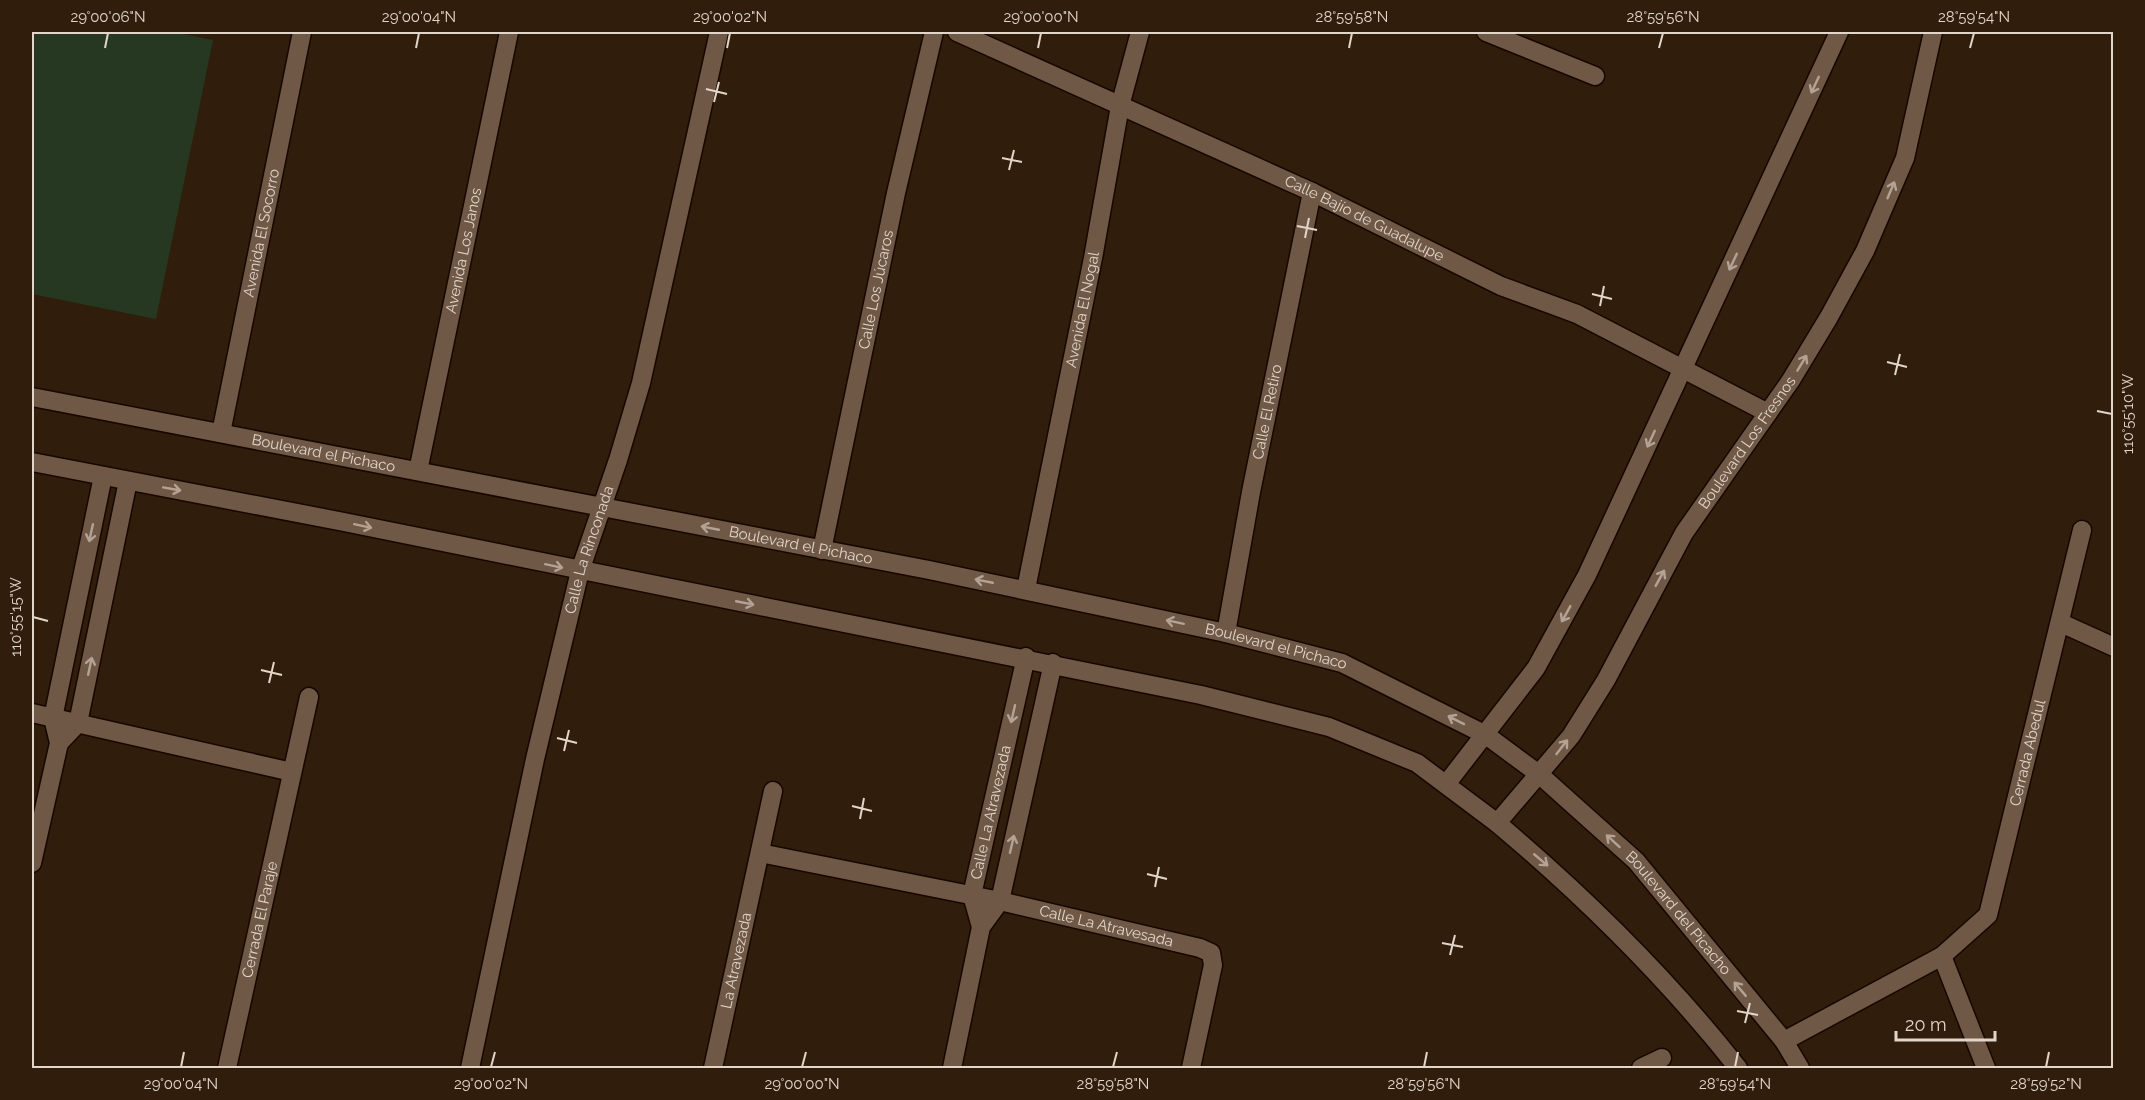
<svg xmlns="http://www.w3.org/2000/svg" width="2145" height="1100" font-family="Raleway,sans-serif">
<style>
.grass{fill:#263821}
.lines{fill:none;stroke-linecap:round;stroke-linejoin:round}
.street-casing{stroke:#170700;stroke-width:21}
.secondary-casing{stroke:#170700;stroke-width:21}
.street{stroke:#6f5845;stroke-width:18}
.secondary{stroke:#6f5845;stroke-width:18}
.oneway{stroke:#b4a395}
.ticks{fill:none;stroke:#e2d5ca;stroke-width:2}
.labels{text-anchor:middle;dominant-baseline:central;stroke-width:4.5;stroke-linejoin:round;paint-order:stroke}
.street-label{font-size:15px;fill:#e2d5ca;stroke:#301d0b}
.neatline{fill:none;stroke:#e2d5ca;stroke-width:2}
.ticks-label{font-size:15px;text-anchor:middle;fill:#e2d5ca}
</style>
<rect width="100%" height="100%" fill="#301d0b"/>
<path class="grass" d="M32,32H173L213,40L156,319L32,294Z"/>
<g class="lines">
<g class="street-casing">
<g id="street">
<path id="s1" d="M957,32L1312,192L1501,286L1577,314L1768,413"/>
<path d="M1486,32L1595,76"/>
<path id="s2" d="M221,433L302,32"/>
<path id="s3" d="M418,471L509,32"/>
<path id="s4" d="M822,550L896,193L934,32"/>
<path id="s5" d="M1026,589L1093,258L1120,106L1140,32"/>
<path d="M2061,623L2114,647"/>
<path id="s6" d="M1226,633L1251,492L1312,192"/>
<path d="M32,713L292,772"/>
<path d="M59,743L78,723L128,481"/>
<path id="s7" d="M1540,775L1636,861L1784,1041L1800,1068"/>
<path d="M1497,823C1585,897 1667,978 1738,1068"/>
<path id="s8" d="M760,853L1000,901L1200,948L1211,953L1213,965L1191,1068"/>
<path d="M32,863L59,743L53,718L103,476"/>
<path id="s9" d="M981,927L972,895L1026,657"/>
<path d="M1942,956L1986,1068"/>
<path id="s10" d="M1784,1041L1942,956L1988,915L2082,530"/>
<path id="s11" d="M227,1068L309,697"/>
<path id="s12" d="M470,1068L535,759L580,571L618,460L641,383L719,32"/>
<path id="s13" d="M713,1068L773,791"/>
<path d="M952,1068L981,927L1000,901L1053,663"/>
<path d="M1641,1068L1662,1058"/>
</g>
</g>
<g class="secondary-casing">
<g id="secondary">
<path id="s14" d="M32,397L929,570L1226,633L1342,663L1486,735L1540,775"/>
<path id="s15" d="M32,462L344,522L1201,695L1329,727L1417,763L1497,823L1571,736L1606,680L1684,533L1791,380L1829,317L1865,251L1905,158L1933,32"/>
<path d="M1447,783L1536,668L1587,575L1839,32"/>
</g>
</g>
<use href="#street" class="street"/>
<use href="#secondary" class="secondary"/>
</g>
<defs><path id="oneway-shaft" d="M-6 0H5M1.5-3L5.5 0L1.5 3" fill="none" stroke-width="1.6" stroke-linecap="round" stroke-linejoin="round" transform="scale(1.5)"/></defs>
<g class="oneway">
<use href="#oneway-shaft" transform="translate(1815 85) rotate(115)"/>
<use href="#oneway-shaft" transform="translate(1891 190) rotate(-67)"/>
<use href="#oneway-shaft" transform="translate(1733 262) rotate(115)"/>
<use href="#oneway-shaft" transform="translate(1802 363) rotate(-59)"/>
<use href="#oneway-shaft" transform="translate(1651 439) rotate(115)"/>
<use href="#oneway-shaft" transform="translate(172 489) rotate(10)"/>
<use href="#oneway-shaft" transform="translate(363 526) rotate(12)"/>
<use href="#oneway-shaft" transform="translate(710 528) rotate(-169)"/>
<use href="#oneway-shaft" transform="translate(91 533) rotate(102)"/>
<use href="#oneway-shaft" transform="translate(554 566) rotate(12)"/>
<use href="#oneway-shaft" transform="translate(1660 578) rotate(-61)"/>
<use href="#oneway-shaft" transform="translate(984 581) rotate(-169)"/>
<use href="#oneway-shaft" transform="translate(745 603) rotate(11)"/>
<use href="#oneway-shaft" transform="translate(1566 614) rotate(119)"/>
<use href="#oneway-shaft" transform="translate(1175 622) rotate(-168)"/>
<use href="#oneway-shaft" transform="translate(90 666) rotate(-78)"/>
<use href="#oneway-shaft" transform="translate(1013 714) rotate(103)"/>
<use href="#oneway-shaft" transform="translate(1456 720) rotate(-153)"/>
<use href="#oneway-shaft" transform="translate(1562 747) rotate(-52)"/>
<use href="#oneway-shaft" transform="translate(1613 841) rotate(-138)"/>
<use href="#oneway-shaft" transform="translate(1012 844) rotate(-77)"/>
<use href="#oneway-shaft" transform="translate(1541 860) rotate(40)"/>
<use href="#oneway-shaft" transform="translate(1740 989) rotate(-130)"/>
</g>
<path class="ticks" d="M105,48L108,33M416,48L419,33M727,48L730,33M1038,48L1041,33M1349,48L1352,33M1659,48L1663,33M1970,48L1974,33M706,89L727,94M714,102L719,82M1002,158L1022,162M1009,170L1014,150M1297,226L1317,230M1305,238L1309,218M1592,294L1612,299M1600,306L1604,286M1887,362L1907,367M1895,375L1900,354M2097,411L2112,414M33,617L48,621M261,670L282,675M269,683L274,662M557,738L577,743M564,751L569,730M852,806L872,811M860,819L864,798M1147,874L1167,879M1155,887L1159,867M1442,943L1463,947M1450,955L1455,935M1737,1011L1758,1015M1745,1023L1750,1003M181,1067L184,1052M491,1067L495,1052M802,1067L806,1052M1113,1067L1117,1052M1424,1067L1427,1052M1735,1067L1738,1052M2046,1067L2049,1052"/>
<g class="labels">
<g class="street-label">
<text stroke="none"><textPath href="#s1" startOffset="448">Calle Bajío de Guadalupe</textPath></text>
<text stroke="none"><textPath href="#s2" startOffset="204">Avenida El Socorro</textPath></text>
<text stroke="none"><textPath href="#s3" startOffset="225">Avenida Los Janos</textPath></text>
<text stroke="none"><textPath href="#s4" startOffset="266">Calle Los Júcaros</textPath></text>
<text stroke="none"><textPath href="#s5" startOffset="285">Avenida El Nogal</textPath></text>
<text stroke="none"><textPath href="#s6" startOffset="225">Calle El Retiro</textPath></text>
<text stroke="none"><textPath href="#s15" startOffset="1976">Boulevard Los Fresnos</textPath></text>
<text stroke="none"><textPath href="#s14" startOffset="297">Boulevard el Pichaco</textPath></text>
<text stroke="none"><textPath href="#s14" startOffset="783">Boulevard el Pichaco</textPath></text>
<text stroke="none"><textPath href="#s12" startOffset="532">Calle La Rinconada</textPath></text>
<text stroke="none"><textPath href="#s14" startOffset="1269">Boulevard el Pichaco</textPath></text>
<text stroke="none"><textPath href="#s10" startOffset="408">Cerrada Abedul</textPath></text>
<text stroke="none"><textPath href="#s9" startOffset="118">Calle La Atravezada</textPath></text>
<text stroke="none"><textPath href="#s7" startOffset="196">Boulevard del Picacho</textPath></text>
<text stroke="none"><textPath href="#s11" startOffset="152">Cerrada El Paraje</textPath></text>
<text stroke="none"><textPath href="#s8" startOffset="354">Calle La Atravesada</textPath></text>
<text stroke="none"><textPath href="#s13" startOffset="110">La Atravezada</textPath></text>
</g>
</g>
<rect width="2145" height="1100" fill="none" stroke="#301d0b" stroke-width="66"/>
<path d="M1896 1031v9h99v-9" fill="none" stroke="#e2d5ca" stroke-width="3"/>
<text x="1905" y="1031" font-size="18" fill="#e2d5ca" stroke="#301d0b" stroke-width="4.5" paint-order="stroke">20 m</text>
<rect x="33" y="33" width="2079" height="1034" class="neatline"/>
<g class="ticks-label">
<text x="108" y="22">29°00'06"N</text>
<text x="419" y="22">29°00'04"N</text>
<text x="730" y="22">29°00'02"N</text>
<text x="1041" y="22">29°00'00"N</text>
<text x="1352" y="22">28°59'58"N</text>
<text x="1663" y="22">28°59'56"N</text>
<text x="1974" y="22">28°59'54"N</text>
<text transform="translate(2128 414) rotate(-90)" y="5">110°55'10"W</text>
<text transform="translate(16 617) rotate(-90)" y="5">110°55'15"W</text>
<text x="181" y="1089">29°00'04"N</text>
<text x="491" y="1089">29°00'02"N</text>
<text x="802" y="1089">29°00'00"N</text>
<text x="1113" y="1089">28°59'58"N</text>
<text x="1424" y="1089">28°59'56"N</text>
<text x="1735" y="1089">28°59'54"N</text>
<text x="2046" y="1089">28°59'52"N</text>
</g>
</svg>
